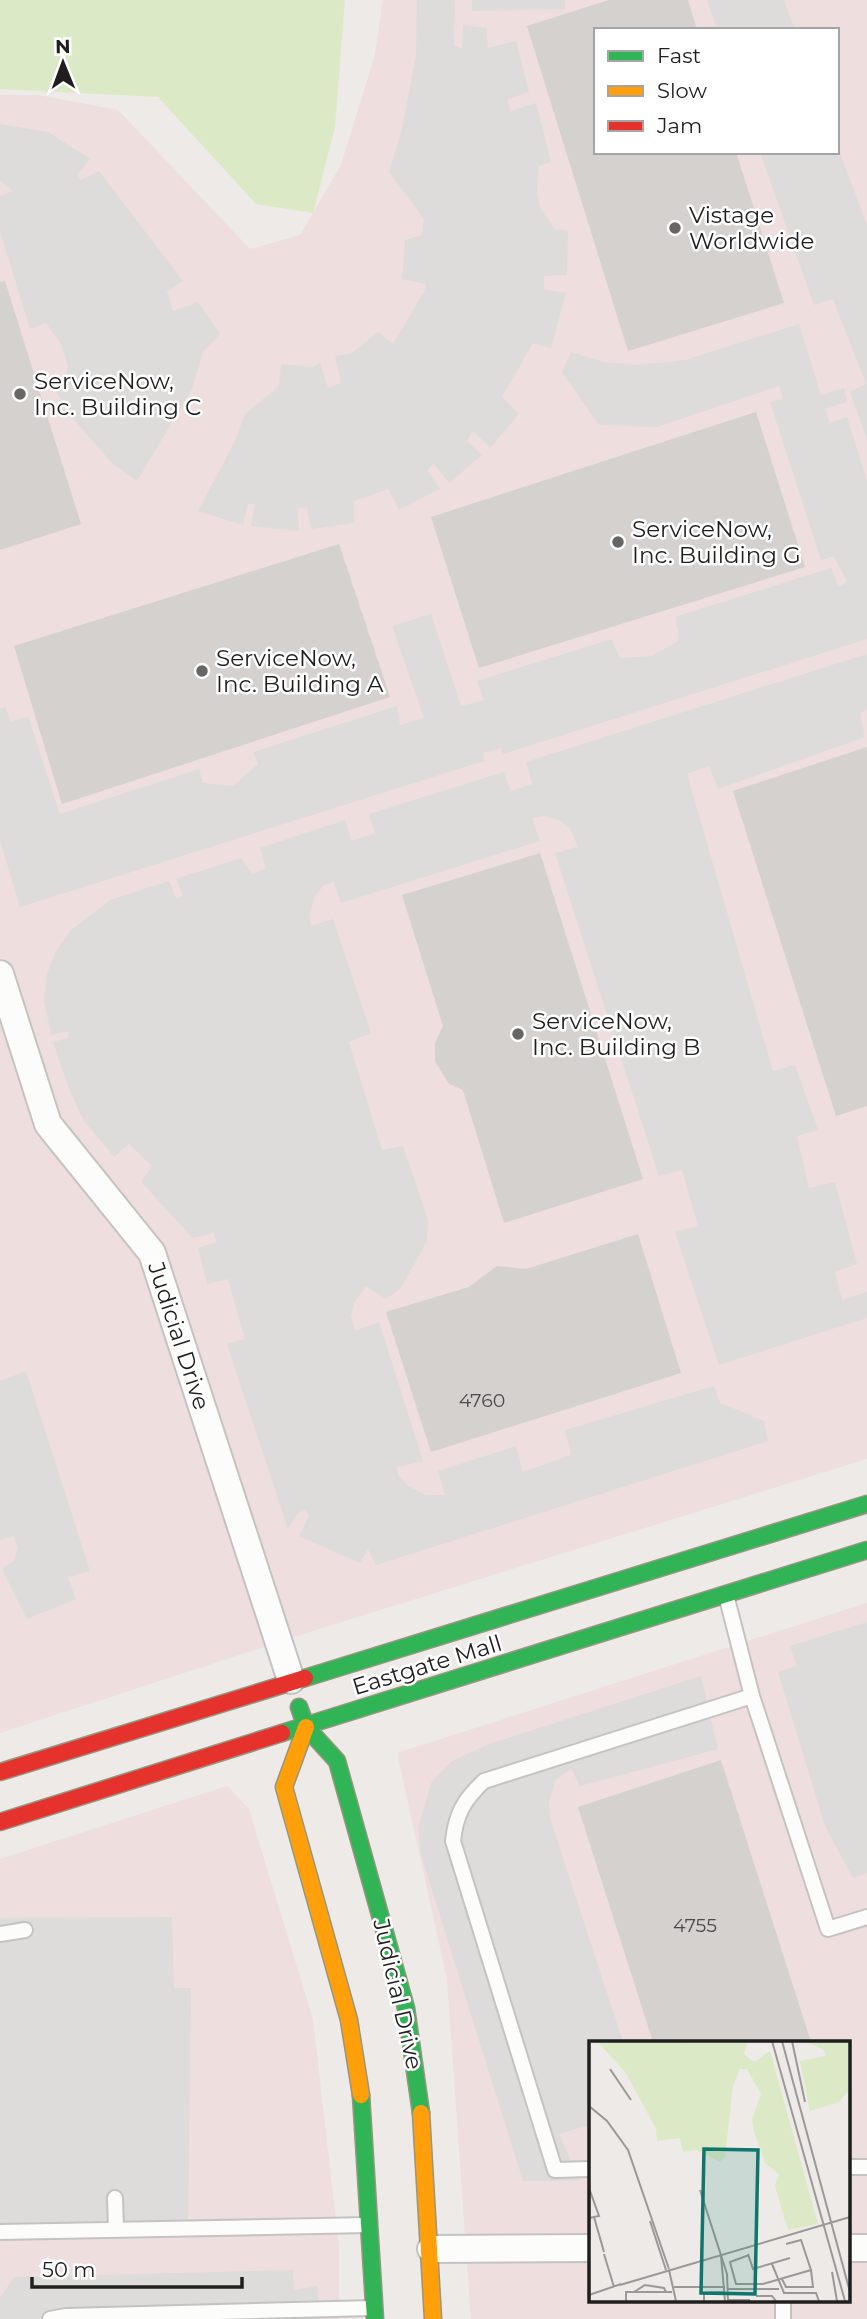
<svg xmlns="http://www.w3.org/2000/svg" width="867" height="2319" font-family="Montserrat,sans-serif">
<style>
.commercial{fill:#eedede;fill-rule:evenodd}
.grass{fill:#dce9c7}
.parking{fill:#dddcdb}
.building{fill:#d4d1ce}
.lines{fill:none;stroke-linecap:round;stroke-linejoin:round}
.lane-casing{stroke:#c4c3c2;stroke-width:18}
.street-casing{stroke:#c4c3c2;stroke-width:30}
.fast-casing{stroke:#979680;stroke-width:19}
.slow-casing{stroke:#979680;stroke-width:19}
.jam-casing{stroke:#979680;stroke-width:19}
.lane{stroke:#fcfcfb;stroke-width:14}
.street{stroke:#fcfcfb;stroke-width:26}
.fast{stroke:#30b455;stroke-width:16}
.slow{stroke:#ff9f0a;stroke-width:16}
.jam{stroke:#e5322d;stroke-width:16}
.poi-dot{fill:#676665;stroke:#fff;stroke-width:2.5}
.labels{text-anchor:middle;dominant-baseline:central;stroke-width:5;stroke-linejoin:round;paint-order:stroke}
.number-label{font-size:19px;fill:#4c4c4b}
.poi-label{font-size:23px;fill:#1f1f1f;stroke:#fff;text-anchor:start}
.street-label{font-size:23px;fill:#1f1f1f;stroke:#fff}
.inset-road{fill:none;stroke:#9b9997;stroke-width:2}
.view{fill:#0f766e;fill-opacity:0.15;stroke:#0f766e;stroke-width:3.5}
.inset-edge{fill:none;stroke:#1f1f1f;stroke-width:3.5}
</style>
<rect width="100%" height="100%" fill="#edeae7"/>
<path class="commercial" d="M383,0H867V1459L322,1628L0,1733V95H38L118,110L250,249L300,235L341,165L375,55ZM596,30H837V152H596Z
M867,1603V2319H471L447,1979L397,1753ZM590,2042H848V2300H590Z
M227,1786L249,1809L313,2020L339,2247V2319H0V1859Z"/>
<path class="grass" d="M0,0H345L335,127L313,213L256,204L158,97L0,89Z"/>
<path class="parking" d="M417,0H455L454,45L462,49L463,25L486,28L488,48L516,41L529,92L507,99L511,111L536,103L551,162L539,166L537,192L540,208L555,229L568,231L567,275L544,276V289L566,293L551,348L533,343L502,397L519,414L490,448L473,431L467,441L482,455L449,483L434,464L427,470L440,489L399,510L388,489L354,501V523L311,529L307,507L298,509L299,531L251,526L255,504H248L243,525L198,511L235,441L245,414L279,386L281,364L313,367L320,362L328,388L341,383L335,356L352,353L378,332L393,344L424,292L426,284L402,279L405,240L422,235L424,219L389,172L402,129L416,55Z
M472,0H565V9L472,11Z
M707,0H784L795,30H717Z
M0,124L48,132L90,159L77,175L80,180L99,171L183,281L167,291L173,311L198,302L220,334L203,352L192,389L137,481L112,463L74,420L56,391L65,384L68,366L61,344L46,323L30,329L0,231V196L13,191L0,180Z
M837,145L867,225V439L850,392L866,384L833,299L814,305L760,152H837Z
M799,324L821,395L844,388L847,402L825,409L830,423L847,417L867,481V639L503,754L501,748L483,753L484,761L20,907L0,841V708L5,707L11,722L28,716L60,814L199,769L203,783L233,786L258,764L253,752L397,706L400,725L424,718L392,626L431,614L461,706L484,700L477,681L612,639L620,658L652,656L677,642L679,635L675,617L831,568L839,587L847,582L834,556L821,560L770,402L783,399L779,386L657,427L599,425L562,372L571,352L604,362L637,365L685,360Z
M867,654V710L860,713L865,737L718,789L709,766L687,774L773,1071L795,1065L818,1130L797,1136L809,1188L835,1182L857,1264L835,1272L842,1300L867,1292V1318L719,1365L675,1232L698,1226L682,1170L659,1176L555,853L578,847L570,828L559,820L543,816L532,818L540,841L341,903L334,882L324,885L315,896L310,914L311,926L333,919L371,1033L349,1042L382,1150L403,1146L428,1220L427,1241L401,1288L386,1299L366,1286L354,1303L351,1316L355,1331L379,1322L423,1461L397,1467L398,1475L408,1486L426,1495H445L438,1471L516,1446L523,1472L571,1455L565,1430L714,1386L720,1403L764,1421L768,1441L376,1565L368,1549L360,1563L299,1536L309,1516L305,1510L298,1513L288,1529L227,1344L245,1339L228,1279L207,1284L198,1248L217,1242L214,1233L193,1238L141,1182L152,1166L129,1144L114,1157L84,1121L69,1089L53,1042L67,1038L69,1031L51,1035L44,1000L47,974L56,951L70,931L110,900L169,881L176,898L183,896L176,879L241,858L252,874L266,868L260,848L345,820L352,841L375,833L369,814L504,772L511,791L532,784L526,762Z
M26,1371L90,1571L68,1577L76,1599L27,1619L2,1569L14,1561L18,1549L14,1536L0,1540V1381Z
M867,1622V1873L853,1878L825,1826L778,1672L797,1666L790,1646Z
M701,1676L718,1749L580,1786L571,1769L556,1780L549,1801L550,1818L623,2042H590V2125L559,2134L580,2181H523L421,1855L418,1829L431,1783L451,1762L486,1745Z
M172,1917L174,1988H191L188,2232L0,2229V1918Z
M293,2270L294,2290L318,2286V2319H0V2298L14,2277Z"/>
<path class="building" d="M609,0H688L697,30H596V152H736L784,303L628,351L527,26Z
M5,281L81,524L0,550V282Z
M756,412L805,567L479,668L431,517Z
M339,544L390,697L62,804L14,646Z
M867,747V1106L836,1116L733,791Z
M540,853L643,1179L504,1223L463,1090L449,1084L435,1061V1043L443,1026L402,895Z
M638,1234L681,1373L431,1452L386,1312L469,1287L497,1266L526,1269Z
M721,1760L811,2042H653L578,1807Z"/>
<g class="lines">
<g class="lane-casing">
<path id="lane" d="M726,1595L752,1696L828,1929L867,1917
M0,1934L25,1930
M848,2167H867
M590,2169L555,2170L453,1841C456,1813 464,1800 484,1781L752,1696
M115,2198L116,2230
M0,2232L369,2225
M783,2300V2319
M50,2319L66,2316L373,2308"/>
</g>
<g class="street-casing">
<path id="street" d="M0,974L48,1124L152,1253L291,1680
M848,2248H867
M431,2249L590,2248"/>
</g>
<g class="fast-casing">
<path id="fast" d="M305,1678L867,1504
M299,1707L306,1727L337,1761L406,2008L421,2113
M282,1733L867,1550
M361,2095L375,2319"/>
</g>
<g class="slow-casing">
<path id="slow" d="M306,1727L284,1787L349,2020L361,2095
M421,2113L433,2319"/>
</g>
<g class="jam-casing">
<path id="jam" d="M0,1772L305,1678
M0,1822L282,1733"/>
</g>
<use href="#lane" class="lane"/>
<use href="#street" class="street"/>
<use href="#fast" class="fast"/>
<use href="#slow" class="slow"/>
<use href="#jam" class="jam"/>
</g>
<g class="poi-dot">
<circle cx="675" cy="228" r="7"/>
<circle cx="20" cy="394" r="7"/>
<circle cx="618" cy="542" r="7"/>
<circle cx="202" cy="671" r="7"/>
<circle cx="518" cy="1034" r="7"/>
</g>
<g class="labels">
<g class="number-label">
<text x="482" y="1400">4760</text>
<text x="695" y="1925">4755</text>
</g>
<g class="poi-label">
<text x="689" y="215">Vistage<tspan x="689" dy="26">Worldwide</tspan></text>
<text x="34" y="381">ServiceNow,<tspan x="34" dy="26">Inc. Building C</tspan></text>
<text x="632" y="529">ServiceNow,<tspan x="632" dy="26">Inc. Building G</tspan></text>
<text x="216" y="658">ServiceNow,<tspan x="216" dy="26">Inc. Building A</tspan></text>
<text x="532" y="1021">ServiceNow,<tspan x="532" dy="26">Inc. Building B</tspan></text>
</g>
<g class="street-label">
<text transform="translate(179 1336) rotate(72)">Judicial Drive</text>
<text transform="translate(427 1665) rotate(-17)">Eastgate Mall</text>
<text transform="translate(398 1994) rotate(77)">Judicial Drive</text>
</g>
</g>
<g transform="translate(589 2041)">
<rect width="261" height="261" fill="#edeae7"/>
<path d="M8,0L153,2L158,3L155,13L165,21L181,10L229,183L199,189L186,145L190,133L176,122L165,91L163,78L172,53L158,28H151L144,45L136,116L131,121L108,109L94,111L91,97L68,100L67,88L37,32ZM216,0H261V48L250,61L221,70L211,20L237,15L235,9Z" fill="#dce9c7"/>
<path class="inset-road" d="M183,0L256,260M193,0L261,251M203,0L216,61M21,28L42,59M0,65L18,80L39,109L80,228M0,147L10,175L0,177M111,149L138,233L139,260M5,176L15,211M61,180L77,229M15,213L25,246M159,213L164,228L201,217M160,214L141,221L147,243H174L222,229L212,199L197,203M132,215L136,260M183,223L195,252H227L230,260M80,229L87,260M243,231L248,260M193,238L197,246H224L222,229M31,244L261,176M85,246H136M139,248H190M45,251L56,244L75,247L77,251M0,254L32,243M167,255H183L187,260M139,259H161M37,260V251H83M115,260V252L136,251"/>
<path class="view" d="M115,108L169,109L166,253L112,252Z"/>
<rect width="261" height="261" class="inset-edge"/>
</g>
<rect x="594" y="28" width="245" height="126" fill="#ffffff" stroke="#a5a5a5" stroke-width="2"/>
<rect x="608" y="51" width="35" height="10" fill="#30b455" stroke="#a5a5a5" stroke-width="2"/>
<text x="657" y="63" font-size="21" fill="#1f1f1f">Fast</text>
<rect x="608" y="86" width="35" height="10" fill="#ff9f0a" stroke="#a5a5a5" stroke-width="2"/>
<text x="657" y="98" font-size="21" fill="#1f1f1f">Slow</text>
<rect x="608" y="121" width="35" height="10" fill="#e5322d" stroke="#a5a5a5" stroke-width="2"/>
<text x="657" y="133" font-size="21" fill="#1f1f1f">Jam</text>
<g transform="translate(63 63) rotate(359)" stroke="#ffffff" stroke-width="5" paint-order="stroke">
<path d="M0-5L12 26L0 18L-12 26Z" fill="#1f1f1f"/>
<text y="-10" font-size="19" font-weight="bold" text-anchor="middle" fill="#1f1f1f">N</text>
</g>
<path d="M32 2277v10h210v-10" fill="none" stroke="#1f1f1f" stroke-width="3.5"/>
<text x="42" y="2277" font-size="21" fill="#1f1f1f" stroke="#ffffff" stroke-width="5" paint-order="stroke">50 m</text>
</svg>
